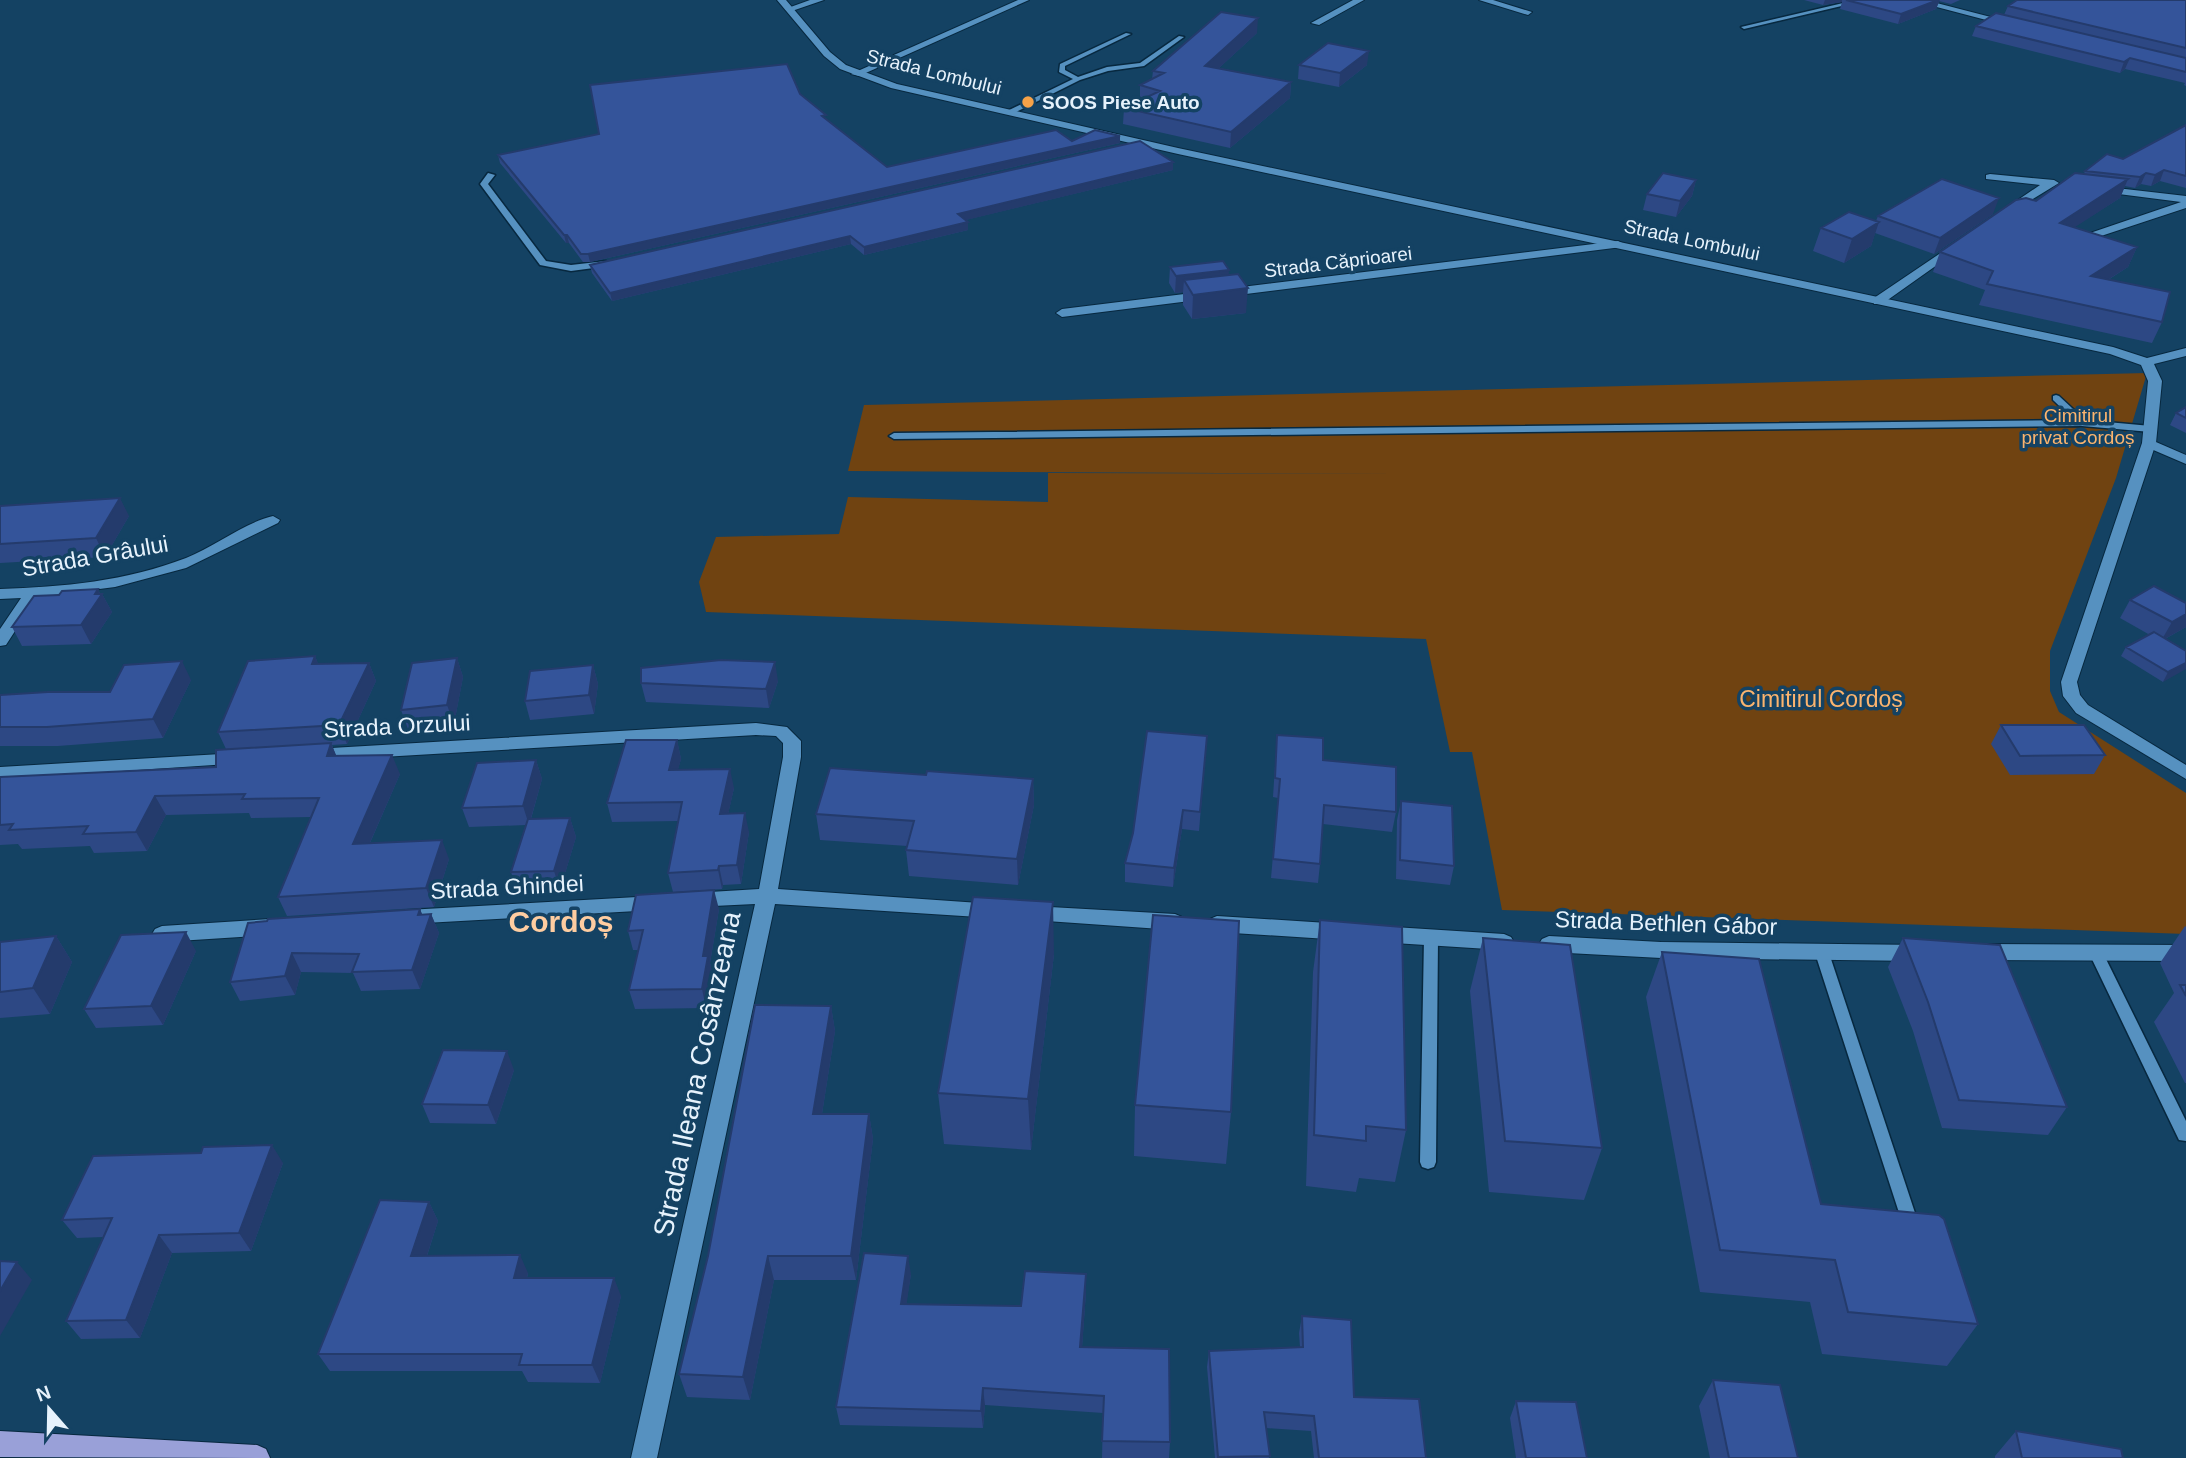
<svg xmlns="http://www.w3.org/2000/svg" width="2186" height="1458" font-family="Helvetica,sans-serif">
<style>
.green{fill:#704311}
.lines{fill:none;stroke-linecap:round;stroke-linejoin:round}
.lane-casing{stroke:#07283f;stroke-width:3}
.street-casing{stroke:#07283f;stroke-width:2}
.secondary-casing{stroke:#07283f;stroke-width:2}
.primary-casing{stroke:#07283f;stroke-width:2}
.lane{fill:#5691c0;fill-rule:evenodd}
.street{fill:#5691c0;fill-rule:evenodd}
.secondary{fill:#5691c0;fill-rule:evenodd}
.primary{fill:#99a0d8;fill-rule:evenodd}
.wall{fill:#2d4884}
.shaded-wall{fill:#243b6c}
.building{fill:#34549a;stroke:#243b6c;stroke-width:2}
.poi-dot{fill:#f6a248;stroke:#144263;stroke-width:2.5}
.labels{text-anchor:middle;dominant-baseline:central;stroke-width:7;stroke-linejoin:round;paint-order:stroke}
.far-street-label{font-size:19px;fill:#e6f2fc;stroke:#144263}
.far-poi-label{font-size:19px;font-weight:bold;fill:#e6f2fc;stroke:#144263;text-anchor:start}
.far-park-label{font-size:19px;fill:#fbb46e;stroke:#144263}
.street-label{font-size:23px;fill:#e6f2fc;stroke:#144263}
.park-label{font-size:23px;fill:#fbb46e;stroke:#144263}
.near-street-label{font-size:28px;fill:#e6f2fc;stroke:#144263}
.district-label{font-size:30px;font-weight:bold;fill:#fecda1;stroke:#144263}
</style>
<rect width="100%" height="100%" fill="#144263"/>
<path class="green" d="M2147,373L2116,478L2050,651V691L2059,712L2186,793V934L1502,910L1472,752H1450L1426,639L706,612L699,582L716,537L839,534L848,497L1048,502V473L1408,474L848,471L864,405Z"/>
<g class="lines">
<g class="lane-casing">
<path id="lane" d="M1856,0H1867L1744,29L1741,27Z
M1126,33L1131,34L1065,66V70L1078,77L1107,67L1140,63L1179,36L1184,37L1144,66L1108,71L1080,80L1012,114L1005,112L1073,79L1059,72L1060,64Z
M488,173L495,175L488,184L546,261L571,265L606,261L610,264L609,266L571,271L540,265L480,184Z
M2056,395L2059,396L2085,420L2151,426L2156,429L2151,432L2082,426L894,439L889,436L894,433L2074,420L2053,400V396Z
M1431,933L1436,934L1438,938L1436,1162L1434,1167L1428,1169L1422,1167L1420,1162L1424,938L1426,934Z
M1822,948L1827,949L1829,953L1919,1225L1917,1230L1911,1232L1905,1230L1903,1225L1815,953L1817,949Z
M2096,948L2101,949L2103,953L2186,1121V1141L2179,1140L2089,953L2091,949Z"/>
</g>
<g class="street-casing">
<path id="street" d="M810,0H824L789,12L785,9Z
M1018,0H1029L859,76L851,74Z
M1353,0H1364L1319,25L1311,23Z
M1479,0H1493L1532,12L1528,15Z
M1910,0H1925L2014,23L2009,26Z
M1990,174L2054,180L2059,183L2010,213L2006,212V208L2040,185L1986,179V175Z
M2099,186L2186,196V208L2098,237H2090V233L2181,202L2095,191V187Z
M1618,241L1622,243V247L1062,317L1056,313L1062,309Z
M1951,246L1961,248L1882,304H1874V298Z
M2149,439L2186,455V464L2144,446L2142,443Z
M273,516L280,520L278,523L186,568L115,587L37,597L6,645L0,646V629L21,598L0,599V589C62,587 127,581 186,558C214,547 246,522 273,516Z
M756,723L787,727L801,741V757L778,889L994,904L1001,906L1004,911L1001,916L994,918L775,904L657,1458H631L755,904L693,907L686,905L683,900L686,895L693,893L759,889L783,757V743L776,736L756,735L314,761L305,755L314,749Z
M238,753L244,755L247,759L244,763L0,779V767Z
M655,896L662,898L665,903L662,908L655,910L407,924L400,922L397,917L400,912L407,910Z
M1032,906L1175,914L1182,917L1185,922L1182,927L1175,930L1032,920L1025,918L1022,913L1025,908Z
M1217,916L1343,924L1350,927L1353,932L1350,937L1343,940L1217,932L1210,929L1207,924L1210,919Z
M271,919L278,922L281,927L278,932L271,935L162,942L155,939L152,934L155,929L162,926Z
M1378,926L1504,934L1511,937L1514,942L1511,947L1504,950L1378,942L1371,939L1368,934L1371,929Z
M1549,936L1661,942L1920,945L1927,947L1930,953L1927,959L1920,961L1661,958L1549,952L1542,949L1539,944L1542,939Z
M1980,944L2186,945V961L1980,960L1973,957L1970,952L1973,947Z"/>
</g>
<g class="secondary-casing">
<path id="secondary" d="M777,0H786L830,52L846,65L897,84L1178,148L2113,347L2147,358L2186,348V356L2154,364L2162,381L2156,443L2077,682L2080,695L2088,705L2186,765V779L2076,713L2063,696L2061,682L2142,443L2148,381L2141,365L2110,354L1178,154L891,88L840,69L824,56Z"/>
</g>
<g class="primary-casing">
<path id="primary" d="M0,1431L257,1445L266,1449L270,1458L0,1457Z"/>
</g>
<use href="#lane" class="lane"/>
<use href="#street" class="street"/>
<use href="#secondary" class="secondary"/>
<use href="#primary" class="primary"/>
</g>
<path class="wall" d="M1804,0H1960L1951,4L1939,1L1936,9L1898,24L1840,9L1842,2L1823,5Z
M2186,0V86L2184,85L2185,83L2125,69L2120,73L1972,36L1976,26L2004,15L2008,6Z
M1257,33L1219,68L1291,82L1290,98L1230,148L1123,124L1124,108L1140,101V85L1152,79L1153,71Z
M1299,65H1367L1339,87L1298,79Z
M800,94L827,120L887,167L1072,141L1120,136V143L590,262H583L569,243H566L500,163L498,155Z
M2186,125V188L2160,181L2151,186L2141,184L2135,188L2125,186L2120,198L2074,227L2137,247L2128,267L2108,280L2162,322L2152,343L1979,305L1985,290L1933,272L1940,252L2036,201L2084,174L2085,171L2123,159Z
M1173,162V170L965,220L968,230L864,255L851,244L612,301L592,273L590,265Z
M1696,180L1692,196L1676,217L1643,210L1647,194Z
M1993,214L1934,254L1875,233L1871,246L1844,263L1813,251L1821,228L1876,221L1878,216Z
M1170,267L1229,275L1246,313L1192,319L1183,305V292L1175,293L1169,283Z
M2186,407V433L2170,425L2176,413Z
M0,506L129,516L105,557L0,563Z
M98,589L100,594H102L112,612L91,644L22,646L12,627L59,595Z
M2130,600L2186,627L2165,639L2186,651L2163,682L2121,656L2126,647L2150,635L2120,618Z
M315,656L318,664L369,663L376,681L347,744L332,745L336,756L400,774L370,843L449,859L434,907L287,916L278,897L311,817L251,818L249,813L166,815L147,851L94,853L90,846L22,849L18,844L0,845V777L216,767L226,749L218,732Z
M457,658L463,677L454,724L408,729L401,710Z
M593,665L598,684L594,714L530,720L525,701Z
M191,680L163,738L58,746H0V695L110,692Z
M778,681L769,708L646,702L641,683Z
M2001,725L2105,755L2094,774L2010,775L1991,744Z
M1277,735L1323,760L1396,812L1392,832L1323,824L1320,864L1318,883L1271,878L1278,798L1273,797Z
M1207,736L1199,831L1182,829L1173,887L1125,882V863Z
M677,740L681,759L678,769L734,788L728,814L749,832L741,884L723,885L722,889L673,892L668,873L678,821L612,822L607,803Z
M536,760L542,779L531,819L570,818L576,837L560,890L517,891L511,872L526,825L469,827L462,808Z
M926,775L1033,779L1034,805L1018,885L909,876L906,850L907,846L820,840L816,814Z
M1401,801L1454,866L1450,885L1396,879L1397,820Z
M420,909L422,915L431,914L439,933L420,989L361,991L353,973L301,972L295,995L240,1001L230,982L248,923Z
M719,909L710,963L713,975L706,1008L635,1009L629,990L638,950H633L628,931Z
M1320,920L1406,1130L1395,1182L1359,1178L1356,1192L1306,1186L1313,972Z
M2185,926L2186,927V1083H2185L2154,1022L2174,993L2160,963Z
M56,936L72,962L50,1014L0,1018V942Z
M1483,938L1602,1148L1584,1200L1489,1192L1470,991Z
M1903,938L2067,1107L2048,1135L1942,1128L1913,1031L1888,967Z
M196,951L163,1025L96,1028L84,1009Z
M1662,952L1821,1204L1978,1324L1947,1366L1822,1354L1810,1302L1700,1292L1646,997Z
M1054,954L1031,1150L944,1144L938,1093Z
M831,1006L835,1031L822,1114H869L873,1139L856,1280H774L750,1400L687,1397L679,1374Z
M514,1070L496,1124L430,1123L422,1104Z
M1135,1105L1231,1112L1226,1164L1134,1156Z
M283,1163L251,1251L172,1253L140,1338L81,1339L66,1321L103,1237L77,1238L62,1220Z
M429,1202L438,1221L427,1256L528,1273L527,1278L621,1296L600,1383L528,1382L522,1371H330L318,1354Z
M911,1274L906,1304L1021,1306L1086,1292L1082,1347L1170,1442L1169,1458H1102L1103,1413L985,1405L983,1428L840,1425L836,1407Z
M1302,1316L1354,1397L1426,1458H1314L1311,1431L1266,1428L1269,1458H1215L1207,1367L1209,1351L1300,1347L1299,1333Z
M1713,1380L1798,1458H1710L1699,1406Z
M1516,1401L1587,1458H1516L1510,1418Z
M2016,1431L2123,1458H1995V1456Z"/>
<path class="shaded-wall" d="M1825,0H1842V2L1823,5Z
M1938,0H1940L1936,9L1898,24L1901,14Z
M1258,18L1257,33L1205,81V66Z
M1369,51L1367,65L1339,87L1340,73Z
M2130,58L2125,69L2120,73L2124,62Z
M1291,82L1290,98L1230,148L1231,132Z
M1120,136V143L590,262L588,254Z
M1173,162V170L958,222V214Z
M2164,170L2160,181L2151,186L2155,175Z
M2146,173L2141,184L2135,188L2140,177Z
M2128,179L2120,198L2052,242L2060,223Z
M1696,180L1692,196L1676,217L1680,201Z
M1999,198L1993,214L1934,254L1940,238Z
M968,222V230L864,255V247Z
M1879,222L1871,246L1844,263L1852,239Z
M564,235H567L569,243H566Z
M850,236L851,244L612,301L610,293Z
M2137,247L2128,267L2082,296L2091,276Z
M1229,270L1228,286L1184,280L1183,292L1175,293L1176,276Z
M1248,288L1246,313L1192,319L1193,295Z
M120,498L129,516L105,557L96,538Z
M98,589L101,596L102,594L112,612L91,644L81,625Z
M2186,614V627L2161,641L2172,622Z
M315,656L323,675L312,664Z
M457,658L463,677L454,724L447,705Z
M182,661L191,680L163,738L153,719Z
M775,662L778,681L769,708L766,689Z
M369,663L376,681L347,744L339,725Z
M2186,663V669L2163,682L2168,672Z
M593,665L598,684L594,714L589,695Z
M677,740L681,759L673,789L669,770Z
M331,743L339,762L327,756Z
M392,755L400,774L361,863L353,844Z
M536,760L542,779L529,825L523,806Z
M730,769L734,788L724,833L720,814Z
M1033,779L1034,805L1018,885L1017,859Z
M155,796L166,815L147,851L136,832Z
M1183,810L1182,829L1173,887L1174,868Z
M745,813L749,832L741,884L737,865Z
M570,818L576,837L560,890L554,871Z
M442,840L449,859L434,907L426,888Z
M719,866L723,885L722,889L718,870Z
M714,890L719,909L710,963L713,975L706,1008L702,989L703,956Z
M1053,902L1054,954L1031,1150L1028,1099Z
M420,909L427,926L431,914L439,933L420,989L412,970L418,915Z
M186,932L196,951L163,1025L151,1006Z
M56,936L72,962L50,1014L33,988Z
M292,953L301,972L295,995L285,976Z
M831,1006L835,1031L818,1139L813,1114Z
M507,1051L514,1070L496,1124L488,1105Z
M869,1114L873,1139L856,1280L851,1256Z
M272,1145L283,1163L251,1251L239,1233Z
M429,1202L438,1221L421,1274L411,1256Z
M159,1235L172,1253L140,1338L126,1320Z
M520,1255L528,1273L522,1296L514,1278Z
M768,1256L774,1280L750,1400L743,1377Z
M908,1256L911,1274L904,1322L901,1304Z
M17,1262L32,1280L0,1336V1291Z
M1086,1274V1292L1081,1364L1080,1347Z
M614,1278L621,1296L600,1383L592,1365Z
M983,1388L985,1405L983,1428L981,1411Z"/>
<path class="building" d="M1846,0H1938L1901,14Z
M2017,0H2186V48L2008,6Z
M1221,12L1258,18L1205,66L1291,82L1231,132L1124,108L1160,91L1140,85L1164,73L1153,71Z
M1996,13L2186,58V72L2130,58L2124,62L1976,26Z
M1328,43L1369,51L1340,73L1299,65Z
M787,64L800,94L826,115L822,116L887,167L1056,130L1072,141L1095,130L1120,136L588,254H581L567,235H564L498,155L599,134L590,85Z
M2186,125V176L2164,170L2155,175L2146,173L2140,177L2085,171L2107,154L2123,159Z
M1140,141L1173,162L958,214L968,222L864,247L850,236L610,293L590,265Z
M1663,173L1696,180L1680,201L1647,194Z
M2075,173L2128,179L2060,223L2137,247L2091,276L2170,292L2162,322L1987,284L1993,271L1940,252L2016,200L2026,198L2036,201Z
M1942,179L1999,198L1940,238L1878,216Z
M1849,212L1879,222L1852,239L1821,228Z
M1223,261L1229,270L1176,276L1170,267Z
M1238,274L1248,288L1193,295L1184,280Z
M2186,407V418L2176,413Z
M120,498L96,538L0,544V506Z
M2154,586L2186,603V614L2172,622L2130,600Z
M98,589L95,594H102L81,625L12,627L34,596L59,595L62,591Z
M2154,632L2186,651V663L2168,672L2126,647Z
M315,656L312,664L369,663L339,725L218,732L248,661Z
M457,658L447,705L401,710L412,663Z
M721,660L775,662L766,689L641,683V668Z
M182,661L153,719L47,727H0V695L48,692H110L124,665Z
M593,665L589,695L525,701L530,671Z
M2001,725H2084L2105,755L2020,756Z
M1147,731L1207,736L1200,812L1183,810L1174,868L1125,863L1133,833Z
M1277,735L1323,738V760L1396,767V812L1324,805L1320,864L1273,859L1280,779L1275,778Z
M626,740H677L669,770L730,769L720,814L745,813L737,865L719,866L718,870L668,873L682,802L607,803Z
M331,743L327,756L392,755L353,844L442,840L426,888L278,897L319,798L242,799L245,794L155,796L136,832L83,834L88,826L9,830L13,824L0,825V777L216,767V750Z
M536,760L523,806L462,808L477,763Z
M830,768L926,775L927,771L1033,779L1017,859L906,850L914,821L816,814Z
M1401,801L1452,806L1454,866L1400,860Z
M570,818L554,871L511,872L528,819Z
M714,890L703,956H708L702,989L629,990L643,930L628,931L636,895Z
M973,897L1053,902L1028,1099L938,1093Z
M420,909L418,915L431,914L412,970L352,972L359,954L292,953L285,976L230,982L248,923L267,921L268,919Z
M1153,915L1239,921L1231,1112L1135,1105Z
M1320,920L1402,927L1406,1130L1366,1126V1141L1314,1135Z
M186,932L151,1006L84,1009L121,935Z
M56,936L33,988L0,992V942Z
M1483,938L1570,945L1602,1148L1505,1141Z
M1903,938L2000,945L2067,1107L1959,1100L1928,1002Z
M1662,952L1759,959L1821,1204L1939,1215L1944,1219L1978,1324L1848,1312L1835,1260L1720,1250Z
M2180,985H2186V996Z
M755,1005L831,1006L813,1114H869L851,1256H768L743,1377L679,1374L708,1256Z
M443,1050L507,1051L488,1105L422,1104Z
M272,1145L239,1233L159,1235L126,1320L66,1321L112,1218L62,1220L93,1156L201,1153L203,1147Z
M380,1200L429,1202L411,1256L520,1255L514,1278H614L592,1365H519L522,1354H318Z
M864,1253L908,1256L901,1304L1021,1306L1025,1271L1086,1274L1080,1347L1169,1349L1170,1442L1102,1441L1104,1396L983,1388L981,1411L836,1407Z
M0,1261L17,1262L0,1291Z
M1302,1316L1351,1320L1354,1397L1419,1399L1426,1458H1319L1314,1416L1264,1412L1270,1456L1218,1457L1209,1351L1303,1347Z
M1713,1380L1780,1385L1798,1458H1729Z
M1516,1401L1576,1402L1587,1458H1526Z
M2016,1431L2121,1449L2123,1458H2022Z"/>
<circle class="poi-dot" cx="1028" cy="102" r="7"/>
<g class="labels">
<g class="far-street-label">
<text transform="translate(934 72) rotate(14)">Strada Lombului</text>
<text transform="translate(1692 240) rotate(12)">Strada Lombului</text>
<text transform="translate(1338 262) rotate(-7)">Strada Căprioarei</text>
</g>
<g class="far-poi-label">
<text x="1042" y="102">SOOS Piese Auto</text>
</g>
<g class="far-park-label">
<text x="2078" y="415">Cimitirul<tspan x="2078" dy="22">privat Cordoș</tspan></text>
</g>
<g class="street-label">
<text transform="translate(95 556) rotate(-10)">Strada Grâului</text>
<text transform="translate(397 726) rotate(-3)">Strada Orzului</text>
<text transform="translate(507 887) rotate(-3)">Strada Ghindei</text>
<text transform="translate(1666 923) rotate(2)">Strada Bethlen Gábor</text>
</g>
<g class="park-label">
<text x="1821" y="699">Cimitirul Cordoș</text>
</g>
<g class="near-street-label">
<text transform="translate(697 1074) rotate(-78)">Strada Ileana Cosânzeana</text>
</g>
<g class="district-label">
<text x="561" y="921">Cordoș</text>
</g>
</g>
<g transform="translate(49 1409) rotate(340)" stroke="#144263" stroke-width="5" paint-order="stroke">
<path d="M0-5L12 26L0 18L-12 26Z" fill="#e6f2fc"/>
<text y="-10" font-size="19" font-weight="bold" text-anchor="middle" fill="#e6f2fc">N</text>
</g>
</svg>
